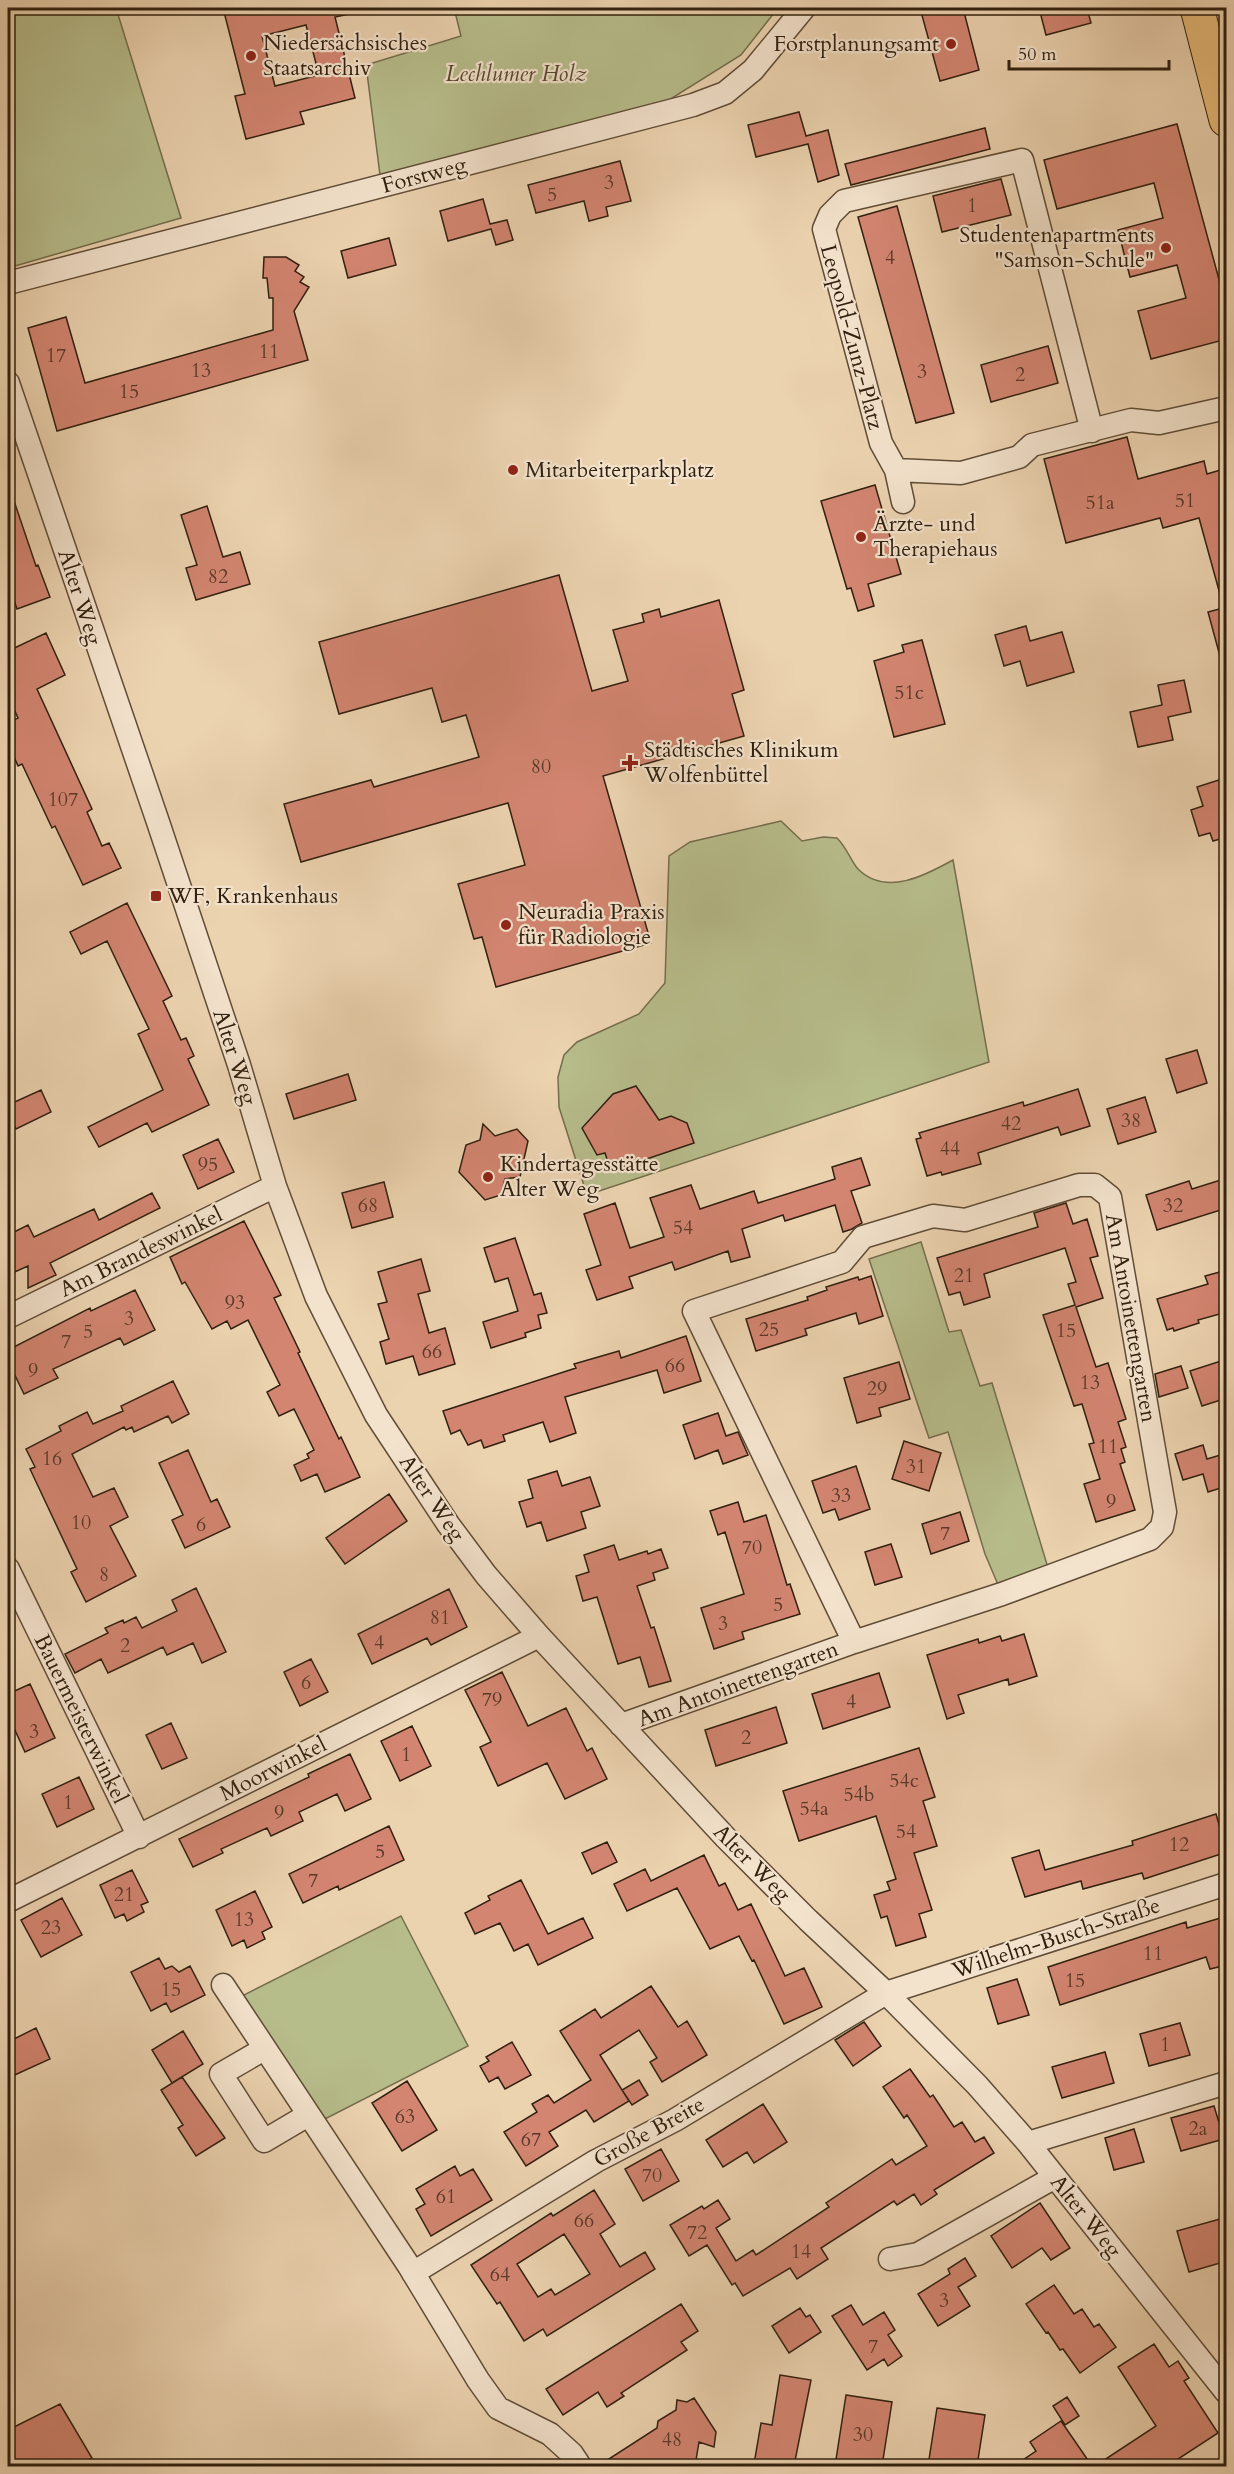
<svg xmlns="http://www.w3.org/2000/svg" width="1234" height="2474" font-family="Cardo,serif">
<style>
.green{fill:#b7bc8b;stroke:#746e4d;stroke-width:1.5}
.building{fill:#d38571;stroke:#31200f;stroke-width:1.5;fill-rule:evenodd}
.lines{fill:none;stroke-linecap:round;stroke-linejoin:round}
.minor-casing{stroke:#604d37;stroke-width:25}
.primary-casing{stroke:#31200f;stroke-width:35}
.minor{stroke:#f3e2cc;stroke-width:22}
.primary{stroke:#e6ba78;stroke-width:33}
.poi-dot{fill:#8f2418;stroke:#f3e2cc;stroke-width:2}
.labels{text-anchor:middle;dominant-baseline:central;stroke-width:4.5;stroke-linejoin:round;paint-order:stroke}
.number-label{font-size:20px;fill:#5a3928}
.poi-label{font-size:22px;fill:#31200f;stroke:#f3e2cc;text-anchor:start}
.park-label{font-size:22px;font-style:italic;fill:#52472e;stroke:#f3e2cc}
.street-label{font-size:22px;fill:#31200f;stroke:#f3e2cc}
</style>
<rect width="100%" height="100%" fill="#ecd3b0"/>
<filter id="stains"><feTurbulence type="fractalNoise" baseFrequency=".00333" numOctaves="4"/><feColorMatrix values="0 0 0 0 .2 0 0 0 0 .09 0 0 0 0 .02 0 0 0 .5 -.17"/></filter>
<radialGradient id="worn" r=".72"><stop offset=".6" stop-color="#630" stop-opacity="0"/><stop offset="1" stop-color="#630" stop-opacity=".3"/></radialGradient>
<path class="green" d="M8,8H116L181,218L8,268Z
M454,8H778L741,55L661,105L380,175L366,65L461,36Z
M781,821L802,841L823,837L837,838C847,848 851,861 858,869C886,897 926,875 953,860L989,1062L587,1195L559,1107L558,1077L564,1055L577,1042L639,1014L665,983L669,856L690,842Z
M921,1242L949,1332L961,1330L980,1386L992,1383L1049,1571L1002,1594L985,1554L948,1432L929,1438L869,1259Z
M401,1916L468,2046L319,2122L242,1996Z"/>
<path class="building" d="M223,8H349L350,14L335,17L355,98L300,112L304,124L246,139L235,96L245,94ZM306,25L319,75L275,86L262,36Z
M920,8H963L979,70L940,81Z
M1039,8H1087L1091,23L1046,35Z
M799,112L806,136L828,130L839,175L818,182L808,144L756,157L748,125Z
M1177,124L1227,309V339L1151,359L1138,311L1186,298L1177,265L1130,277L1118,230L1163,218L1154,183L1057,209L1044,160Z
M985,128L990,149L851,185L845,164Z
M620,161L631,201L606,207L608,216L589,221L584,201L536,213L528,185Z
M1001,179L1011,215L942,232L933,196Z
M483,199L490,224L507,220L513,240L496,245L491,229L448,241L440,211Z
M897,206L954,413L916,423L858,217Z
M389,238L396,265L348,278L341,251Z
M264,257H286L299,265L295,271L304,277L300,282L309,287L294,311L308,360L57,431L28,328L66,317L85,383L273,330V298H269L267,278H263Z
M1048,346L1058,383L991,402L981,365Z
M1127,437L1138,479L1204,461L1207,474L1227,468V598H1221L1199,518L1163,528L1160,518L1066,543L1044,459Z
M875,485L901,574L868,584L874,606L858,611L851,588L847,589L821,501Z
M10,489L36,566L38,565L50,597L17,609L8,582V490Z
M207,506L223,557L240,552L250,584L196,600L186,568L197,565L181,515Z
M559,575L592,691L628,681L613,630L644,622L642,614L659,609L661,617L719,600L744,690L732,694L744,736L603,776L651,943L496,987L482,937L474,939L458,884L525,865L508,803L301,862L284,804L371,780L374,787L479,757L466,715L442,722L432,688L339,714L319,642Z
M1227,607V659L1221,660L1208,612Z
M1026,626L1030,641L1062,632L1074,672L1027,686L1020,661L1004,666L995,635Z
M46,633L65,675L37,689L92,809L87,812L102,846L109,843L121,868L83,885L55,826L52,828L22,764L18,766L8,743V723L18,718L8,696V651Z
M922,640L945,724L894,737L874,661L904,652L902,645Z
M1184,680L1191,712L1168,717L1173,740L1138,747L1130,712L1162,705L1158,685Z
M1222,779L1227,794V837L1213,841L1210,833L1199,836L1191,810L1203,806L1197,787Z
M127,903L172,996L163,1001L181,1040L186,1038L194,1056L188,1059L209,1105L152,1132L147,1123L99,1147L88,1127L163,1090L138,1034L149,1029L107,941L81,954L70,932Z
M1197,1050L1207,1083L1177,1093L1166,1059Z
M348,1074L356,1100L294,1119L286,1094Z
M636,1086L659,1120L671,1116L687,1123L694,1143L611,1171L605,1153L597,1155L582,1128L613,1094Z
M1078,1089L1090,1126L1061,1135L1058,1127L978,1153L981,1164L942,1175L941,1172L927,1176L916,1139L921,1138L919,1133L1023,1102L1024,1106Z
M41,1090L51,1112L16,1129L8,1112V1105Z
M1145,1097L1156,1132L1118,1144L1107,1109Z
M483,1124L495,1136L517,1129L528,1141L520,1177L505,1179L501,1195L485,1200L459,1172L466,1145L480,1140Z
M218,1139L234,1172L198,1189L183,1155Z
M861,1158L870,1185L851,1191L862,1223L852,1229L843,1232L835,1205L785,1221L783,1215L742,1229L750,1257L731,1262L728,1251L675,1270L672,1262L629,1277L633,1288L597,1300L586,1270L601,1265L584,1214L615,1203L630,1248L664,1237L650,1198L691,1185L700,1209L754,1191L758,1203L835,1179L832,1167Z
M1227,1178V1208L1157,1230L1146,1195L1189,1181L1192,1189Z
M384,1182L393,1217L352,1228L342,1193Z
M152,1193L160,1208L50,1263L56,1275L28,1288V1266L8,1275V1235L28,1225L34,1237L94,1209L99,1220Z
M1066,1203L1073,1224L1087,1219L1098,1256L1090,1258L1103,1298L1076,1307L1096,1367L1108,1363L1126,1419L1118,1422L1126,1447L1121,1449L1125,1462L1120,1464L1135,1510L1096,1522L1084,1484L1100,1479L1089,1444L1094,1443L1082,1404L1074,1406L1043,1315L1075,1305L1068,1284L1076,1282L1065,1248L984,1274L990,1297L964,1305L960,1292L949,1295L937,1258L1038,1227L1034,1213Z
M244,1221L281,1295L274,1298L300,1352L298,1353L339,1439L341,1437L360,1477L325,1492L317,1474L301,1481L294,1465L309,1458L307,1454L314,1450L294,1409L279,1416L267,1392L280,1385L248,1320L231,1329L227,1321L212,1329L185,1282L182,1284L170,1257Z
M515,1238L534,1295L541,1293L547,1313L538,1315L541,1328L525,1333L526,1337L491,1348L483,1322L518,1311L508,1278L495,1282L484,1248Z
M421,1259L430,1291L418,1294L429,1333L445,1328L455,1364L419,1375L413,1356L386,1364L380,1342L389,1339L378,1304L387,1302L378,1272Z
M1227,1270V1312L1198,1320L1199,1323L1174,1331L1173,1328L1167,1330L1157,1299L1208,1284L1205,1276Z
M871,1276L883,1316L859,1324L856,1313L805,1329L807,1335L756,1351L746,1319L808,1300L807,1297L827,1290L826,1287L858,1277L859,1280Z
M135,1290L155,1330L124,1345L120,1338L53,1369L58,1378L24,1394L8,1361V1350L90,1308L91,1311Z
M686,1336L701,1381L664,1393L657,1370L565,1397L576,1433L550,1442L543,1422L503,1435L505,1441L484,1448L481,1440L468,1445L460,1430L451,1434L443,1411L576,1368L574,1364L619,1351L621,1358Z
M1227,1359V1398L1202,1406L1190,1371Z
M899,1362L910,1399L879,1408L881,1416L857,1423L844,1378Z
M1181,1366L1188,1388L1159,1397L1155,1374Z
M173,1381L189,1414L172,1423L168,1416L134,1432L132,1427L126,1430L124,1427L72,1454L93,1497L114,1488L128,1517L110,1526L136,1576L86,1602L71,1572L77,1569L30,1469L35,1467L26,1449L61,1431L59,1426L87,1412L93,1424L123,1411L121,1406Z
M718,1413L726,1436L738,1432L748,1455L723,1464L718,1450L695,1459L683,1425Z
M904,1441L941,1453L929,1491L892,1479Z
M1203,1445L1207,1459L1227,1453V1486L1208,1492L1203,1474L1183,1480L1175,1454Z
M188,1450L211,1502L217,1499L230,1527L185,1548L172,1520L183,1515L159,1463Z
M856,1466L870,1509L839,1520L835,1509L823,1513L812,1481Z
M557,1471L562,1486L590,1477L600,1506L581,1512L586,1528L547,1541L541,1522L527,1527L519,1502L533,1498L528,1480Z
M389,1494L407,1521L345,1564L326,1538Z
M738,1502L744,1522L766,1515L787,1585L790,1584L800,1614L742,1632L744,1639L714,1649L701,1608L744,1594L725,1532L718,1535L710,1511Z
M960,1512L969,1541L931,1554L922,1524Z
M891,1544L902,1577L875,1585L865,1552Z
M614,1545L619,1560L647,1551L648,1554L661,1549L668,1568L653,1573L655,1580L637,1586L651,1628L654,1627L671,1681L649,1687L640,1657L618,1664L597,1597L583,1601L576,1576L589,1572L584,1555Z
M196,1588L226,1652L202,1663L193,1643L167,1655L163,1647L108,1673L101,1659L75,1673L65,1654L108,1633L105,1628L123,1620L124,1623L136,1617L142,1628L177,1611L172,1600Z
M449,1589L467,1627L431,1645L427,1638L372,1664L358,1634Z
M1024,1634L1037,1676L1009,1685L1008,1679L958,1695L964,1713L947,1719L927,1655L978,1639L979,1643L1000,1636L1002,1641Z
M311,1659L328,1692L300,1706L284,1672Z
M502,1672L528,1726L566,1708L587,1751L592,1748L607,1779L565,1799L547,1763L498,1786L480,1747L491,1742L465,1690Z
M879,1673L890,1707L823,1729L812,1694Z
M30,1684L55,1738L25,1752L8,1715V1694Z
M776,1707L787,1743L716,1766L705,1730Z
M171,1723L187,1758L162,1769L146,1735Z
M412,1726L431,1766L400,1781L381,1741Z
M919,1748L935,1797L923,1801L937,1846L914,1853L932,1910L919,1914L926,1937L896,1946L887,1916L881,1918L874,1895L890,1890L887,1882L896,1879L876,1816L799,1841L783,1791Z
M350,1754L371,1799L345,1811L337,1794L299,1812L303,1821L271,1836L267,1828L221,1849L223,1853L193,1867L179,1839L309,1777L308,1774Z
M79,1777L94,1809L57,1827L42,1794Z
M1216,1814L1227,1852L1144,1879L1142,1873L1083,1889L1081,1881L1025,1897L1012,1858L1039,1850L1045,1870L1133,1845L1132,1841Z
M389,1826L404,1860L339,1890L338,1886L303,1903L289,1874Z
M607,1842L617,1862L592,1874L582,1853Z
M704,1855L719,1886L725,1883L738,1910L751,1904L785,1976L804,1968L822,2007L784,2024L754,1960L752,1961L739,1936L710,1949L677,1888L627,1911L614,1884L645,1869L651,1881Z
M132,1870L148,1902L141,1905L144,1912L127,1921L124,1914L115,1918L100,1885Z
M521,1880L548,1934L583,1918L593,1938L538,1965L528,1944L514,1951L500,1923L475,1934L465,1913L490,1900L488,1896Z
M255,1891L272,1927L262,1932L265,1939L247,1948L244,1940L232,1946L216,1910Z
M62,1898L82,1935L41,1957L21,1920Z
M1227,1916V1965L1210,1969L1206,1957L1060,2005L1048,1967L1186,1922L1187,1928Z
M159,1958L165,1969L172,1966L179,1972L190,1966L205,1995L171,2012L166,2003L151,2011L131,1972Z
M1017,1979L1029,2015L998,2024L987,1988Z
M651,1986L678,2027L687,2021L707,2055L662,2082L650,2062L657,2058L639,2030L600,2055L629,2101L594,2122L586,2110L549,2132L558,2146L526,2166L504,2132L537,2112L532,2104L548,2095L554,2103L591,2080L560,2031L595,2009L601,2018Z
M864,2022L881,2046L853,2066L835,2040Z
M1180,2023L1190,2055L1149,2066L1140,2034Z
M36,2028L50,2059L8,2078V2042Z
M183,2031L203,2064L172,2083L152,2050Z
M512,2042L531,2075L505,2089L498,2077L489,2082L480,2066L489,2061L486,2057Z
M1105,2052L1114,2083L1062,2098L1052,2067Z
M910,2069L930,2097L933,2095L954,2127L962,2122L975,2142L984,2137L994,2153L934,2190L937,2194L921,2205L914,2194L897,2205L894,2201L821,2248L828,2259L797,2279L790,2268L743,2296L735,2283L732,2285L707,2245L689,2256L670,2225L702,2206L704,2209L718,2200L730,2219L716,2228L736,2261L753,2250L756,2255L829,2207L826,2203L892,2159L896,2165L927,2146L907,2115L904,2118L883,2087Z
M182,2077L225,2138L196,2156L178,2128L183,2125L161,2090Z
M639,2080L648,2095L632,2105L622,2090Z
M407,2081L437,2130L402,2151L372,2103Z
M763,2104L787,2142L754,2163L747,2152L723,2167L706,2140Z
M1214,2106L1224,2139L1181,2151L1171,2118Z
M1134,2129L1144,2162L1114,2170L1105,2138Z
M661,2149L679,2181L643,2201L625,2169Z
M455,2166L460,2176L473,2169L492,2200L431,2236L416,2209L425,2204L416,2189Z
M594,2190L615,2224L600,2234L620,2267L645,2252L655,2269L547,2336L543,2329L524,2341L500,2302L497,2304L471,2265L551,2213L553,2216ZM564,2234L590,2274L555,2295L551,2289L538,2297L517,2264Z
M1040,2203L1070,2248L1051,2260L1042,2248L1012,2268L991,2236Z
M1227,2217V2261L1189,2272L1177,2231Z
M965,2258L976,2276L958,2287L970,2306L938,2326L918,2294L950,2274L948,2269Z
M1054,2285L1074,2314L1082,2309L1094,2327L1099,2324L1116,2347L1080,2373L1063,2349L1060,2350L1048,2332L1046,2333L1026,2304Z
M681,2304L698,2331L681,2342L687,2350L621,2393L624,2396L607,2407L598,2392L563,2415L546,2389Z
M851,2305L863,2325L884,2312L895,2330L888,2335L902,2356L888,2366L884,2359L867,2370L832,2316Z
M800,2308L806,2317L810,2315L821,2332L789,2353L772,2326Z
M1154,2344L1169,2367L1178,2361L1189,2378L1184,2381L1218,2433L1178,2459L1183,2466H1095L1156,2426L1118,2367Z
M780,2375L811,2380L794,2466L754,2464L761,2423L772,2425Z
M846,2395L892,2402L882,2466H835Z
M1067,2397L1079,2416L1065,2425L1053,2406Z
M694,2398L716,2432L714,2447L699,2442L695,2466H598L657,2428L658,2421L676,2410L677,2400L687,2402Z
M60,2404L92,2458L79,2466H8V2430Z
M937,2408L985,2415L977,2466H928Z
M1061,2421L1092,2466H1014L1036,2451L1030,2442Z"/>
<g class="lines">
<g class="minor-casing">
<path id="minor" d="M8,283L693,105L725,93L753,70L804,8
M8,383L158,822L239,1065L275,1186L316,1296L376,1415L448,1524L486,1575L539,1636L726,1838L808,1920L886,1993L977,2085L1028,2143L1226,2392
M896,470L881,443L824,229L830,215L844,201L1022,160L1092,431
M903,502L896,470L961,473L1019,457L1032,445L1131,420L1159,423L1226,408
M8,1317L275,1186
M8,1569L139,1837
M621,1725L854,1642L1002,1594L1150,1539L1162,1527L1165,1512L1110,1197L1095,1185H1079L965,1220L933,1216L863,1237L842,1262L694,1311L854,1642
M8,1901L539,1636
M223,1985L409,2266L478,2380L498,2408L550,2434L572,2454L580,2466
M264,2049L221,2074L264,2141L308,2115
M1028,2143L1226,2083
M890,2259L918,2254L1055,2177
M413,2273L596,2161L675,2120L886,1993L1226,1884"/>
</g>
<g class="primary-casing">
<path id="primary" d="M1197,8L1226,120"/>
</g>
<use href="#minor" class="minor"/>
<use href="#primary" class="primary"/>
</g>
<g class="poi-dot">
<circle cx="951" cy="44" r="6"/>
<circle cx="251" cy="56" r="6"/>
<circle cx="1166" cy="248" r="6"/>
<circle cx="513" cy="470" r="6"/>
<circle cx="861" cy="537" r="6"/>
<path d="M627 754h6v6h6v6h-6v6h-6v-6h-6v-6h6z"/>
<rect x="150" y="890" width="12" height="12" rx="3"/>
<circle cx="506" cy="925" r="6"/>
<circle cx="488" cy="1177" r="6"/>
</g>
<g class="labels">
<g class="number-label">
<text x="609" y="182">3</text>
<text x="552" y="194">5</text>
<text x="972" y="205">1</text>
<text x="890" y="257">4</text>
<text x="269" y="351">11</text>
<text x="56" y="355">17</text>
<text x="201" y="370">13</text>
<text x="922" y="371">3</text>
<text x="1020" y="374">2</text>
<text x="129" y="391">15</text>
<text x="1185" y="500">51</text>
<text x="1100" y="502">51a</text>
<text x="218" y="576">82</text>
<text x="909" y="692">51c</text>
<text x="541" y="766">80</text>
<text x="63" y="799">107</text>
<text x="1131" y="1120">38</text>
<text x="1011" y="1123">42</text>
<text x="950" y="1148">44</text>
<text x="208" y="1164">95</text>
<text x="368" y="1205">68</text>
<text x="1173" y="1205">32</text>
<text x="683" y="1227">54</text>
<text x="964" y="1275">21</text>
<text x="235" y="1302">93</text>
<text x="129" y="1318">3</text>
<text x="769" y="1329">25</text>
<text x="1066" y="1330">15</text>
<text x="88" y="1331">5</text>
<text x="66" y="1341">7</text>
<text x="432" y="1351">66</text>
<text x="675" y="1365">66</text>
<text x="33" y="1370">9</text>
<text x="1090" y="1382">13</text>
<text x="877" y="1388">29</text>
<text x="1108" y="1446">11</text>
<text x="52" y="1458">16</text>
<text x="916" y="1466">31</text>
<text x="841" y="1495">33</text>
<text x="1111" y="1501">9</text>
<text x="81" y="1522">10</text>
<text x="201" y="1524">6</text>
<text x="945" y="1533">7</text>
<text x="752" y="1547">70</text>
<text x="104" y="1574">8</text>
<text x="778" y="1604">5</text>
<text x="440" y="1617">81</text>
<text x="723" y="1623">3</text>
<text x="379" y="1642">4</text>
<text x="125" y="1645">2</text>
<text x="306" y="1682">6</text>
<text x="492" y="1699">79</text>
<text x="851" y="1701">4</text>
<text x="34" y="1731">3</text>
<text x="746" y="1737">2</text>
<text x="406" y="1754">1</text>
<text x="904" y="1780">54c</text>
<text x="859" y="1794">54b</text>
<text x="68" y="1802">1</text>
<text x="814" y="1808">54a</text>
<text x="279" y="1812">9</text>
<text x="906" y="1831">54</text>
<text x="1179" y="1844">12</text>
<text x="380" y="1851">5</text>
<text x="313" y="1880">7</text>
<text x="124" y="1894">21</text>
<text x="244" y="1919">13</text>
<text x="51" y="1927">23</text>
<text x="1153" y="1953">11</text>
<text x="1075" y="1980">15</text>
<text x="171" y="1989">15</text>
<text x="1165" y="2044">1</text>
<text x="405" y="2116">63</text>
<text x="1198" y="2128">2a</text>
<text x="531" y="2139">67</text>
<text x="652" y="2175">70</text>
<text x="446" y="2196">61</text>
<text x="584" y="2220">66</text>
<text x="697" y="2232">72</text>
<text x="801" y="2251">14</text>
<text x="500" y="2274">64</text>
<text x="944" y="2300">3</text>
<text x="873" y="2346">7</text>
<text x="863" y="2434">30</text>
<text x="672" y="2439">48</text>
</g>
<g class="poi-label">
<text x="263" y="43">Niedersächsisches<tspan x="263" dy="25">Staatsarchiv</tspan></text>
<text x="939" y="44" text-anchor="end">Forstplanungsamt</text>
<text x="1154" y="235" text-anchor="end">Studentenapartments<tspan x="1154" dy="25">"Samson-Schule"</tspan></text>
<text x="525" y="470">Mitarbeiterparkplatz</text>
<text x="873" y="524">Ärzte- und<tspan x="873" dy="25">Therapiehaus</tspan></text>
<text x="644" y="750">Städtisches Klinikum<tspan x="644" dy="25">Wolfenbüttel</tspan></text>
<text x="168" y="896">WF, Krankenhaus</text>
<text x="518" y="912">Neuradia Praxis<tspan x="518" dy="25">für Radiologie</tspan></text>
<text x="500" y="1164">Kindertagesstätte<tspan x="500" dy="25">Alter Weg</tspan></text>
</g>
<g class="park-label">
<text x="516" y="74">Lechlumer Holz</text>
</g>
<g class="street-label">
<text transform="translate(424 175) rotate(-15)">Forstweg</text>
<text transform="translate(852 337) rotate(75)">Leopold-Zunz-Platz</text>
<text transform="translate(80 597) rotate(72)">Alter Weg</text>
<text transform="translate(235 1057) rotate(72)">Alter Weg</text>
<text transform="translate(141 1252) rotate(-26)">Am Brandeswinkel</text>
<text transform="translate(1131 1318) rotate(80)">Am Antoinettengarten</text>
<text transform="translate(432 1498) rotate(56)">Alter Weg</text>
<text transform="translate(738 1684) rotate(-20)">Am Antoinettengarten</text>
<text transform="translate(81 1719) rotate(64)">Bauermeisterwinkel</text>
<text transform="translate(273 1769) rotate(-27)">Moorwinkel</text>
<text transform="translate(752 1863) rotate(45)">Alter Weg</text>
<text transform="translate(1056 1938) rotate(-18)">Wilhelm-Busch-Straße</text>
<text transform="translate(649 2132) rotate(-29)">Große Breite</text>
<text transform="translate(1086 2216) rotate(51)">Alter Weg</text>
</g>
</g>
<rect width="1234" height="2474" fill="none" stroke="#ecd3b0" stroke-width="30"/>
<rect x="9" y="9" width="1216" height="2456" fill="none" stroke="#31200f" stroke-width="3"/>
<rect x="15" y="15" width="1204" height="2444" fill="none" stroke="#31200f" stroke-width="1.5"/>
<path d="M1009 60v9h160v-9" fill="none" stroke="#31200f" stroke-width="3"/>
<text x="1018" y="60" font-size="18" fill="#31200f" stroke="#f3e2cc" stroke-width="4.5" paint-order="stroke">50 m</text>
<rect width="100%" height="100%" filter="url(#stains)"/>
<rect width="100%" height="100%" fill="url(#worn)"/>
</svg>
